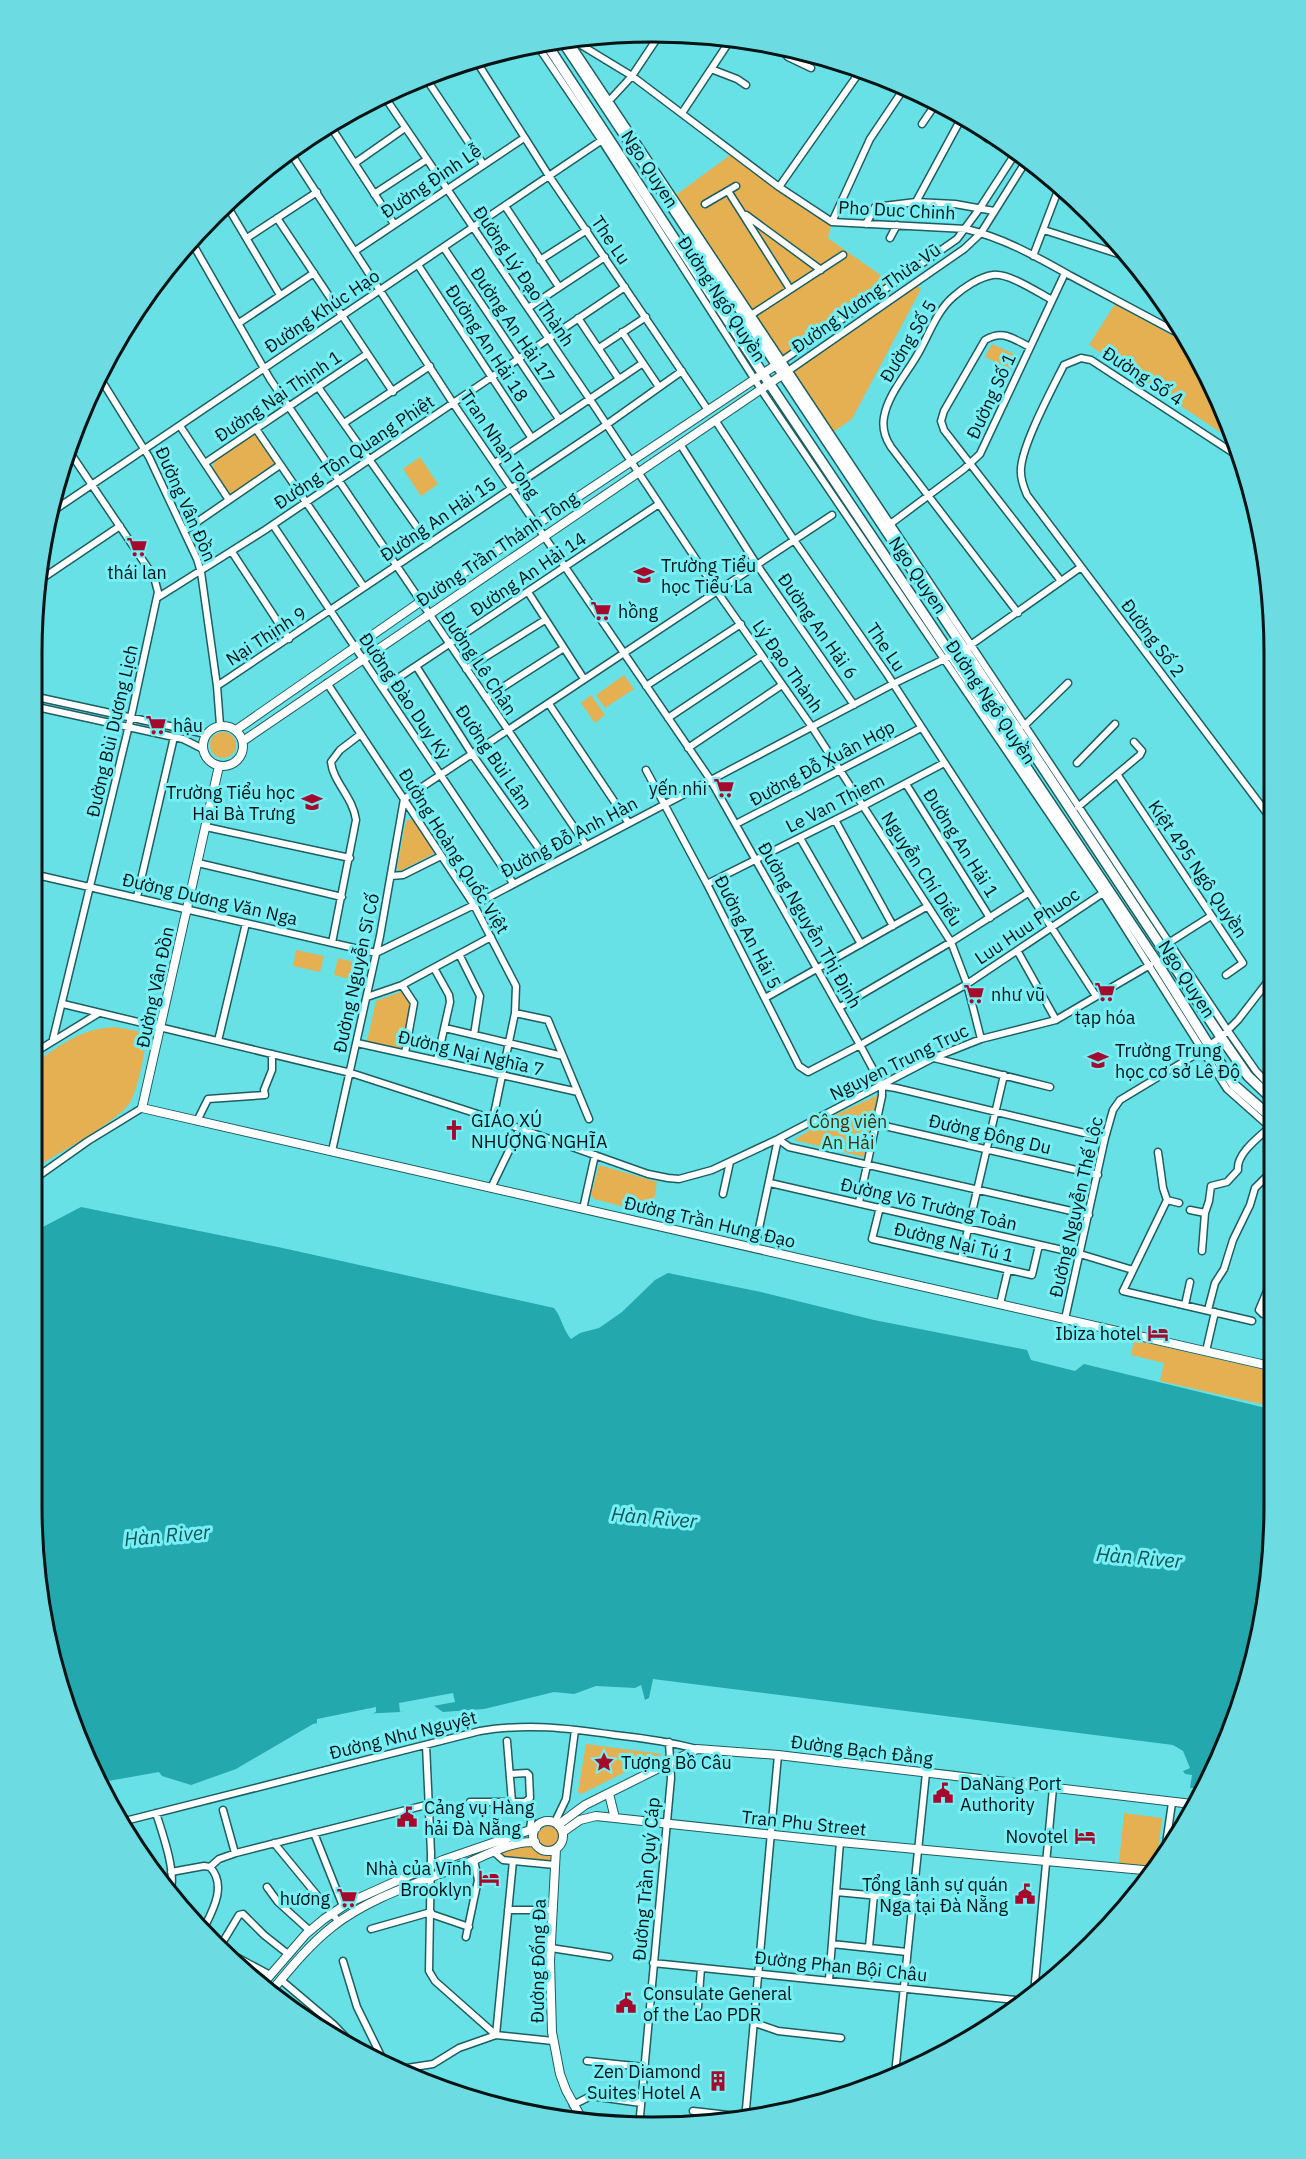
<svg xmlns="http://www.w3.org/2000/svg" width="1306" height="2159" font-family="'IBM Plex Sans',sans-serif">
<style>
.green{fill:#e4b051}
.water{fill:#23a8ae}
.pier{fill:#68e1e6}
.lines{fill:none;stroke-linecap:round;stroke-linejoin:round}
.minor-casing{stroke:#1c5e61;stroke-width:9}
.major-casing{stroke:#1c5e61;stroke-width:10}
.highway-casing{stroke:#1c5e61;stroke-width:12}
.minor{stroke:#fff;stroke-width:6}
.major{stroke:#fff;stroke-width:8}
.highway{stroke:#fff;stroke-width:9}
.labels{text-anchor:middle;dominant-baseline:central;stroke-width:6;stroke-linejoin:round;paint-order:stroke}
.street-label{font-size:18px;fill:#001315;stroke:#76eef4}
.poi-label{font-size:18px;fill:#001315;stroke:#76eef4;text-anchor:start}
.park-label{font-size:18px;fill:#452f02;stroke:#76eef4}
.water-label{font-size:20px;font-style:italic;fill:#0d5558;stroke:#76eef4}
.rim{fill:none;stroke:#001315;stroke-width:3}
</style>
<rect width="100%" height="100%" fill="#68e1e6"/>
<path class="green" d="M733,153L832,222L828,238L893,284L782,361L673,197Z
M915,282L921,289L852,419L832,433L789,370Z
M1115,304L1193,347L1232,440L1089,345Z
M992,344L1018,356L1011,369L985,357Z
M255,434L274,461L275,465L235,494L226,491L212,469L215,460Z
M420,457L438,484L421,496L403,469Z
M624,675L634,689L605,708L596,695Z
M591,695L605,715L595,723L581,703Z
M210 745a13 13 0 1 1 26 0a13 13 0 1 1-26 0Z
M413,818L434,850L433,854L400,871L397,868L406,821Z
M296,950L324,956L320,972L293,966Z
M338,958L364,965L360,982L334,975Z
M403,991L412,1003L403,1049L367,1041L376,1001Z
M115,1027L137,1031L147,1038C143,1058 140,1082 131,1101C122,1119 57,1154 37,1167V1061C66,1042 80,1029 115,1027Z
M878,1095L864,1157L794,1140L833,1116Z
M599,1165L657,1182L652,1214L594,1199L591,1195Z
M1134,1340L1270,1371V1406L1160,1381L1164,1363L1131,1355Z
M586,1744L662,1754L581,1794L578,1792Z
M1124,1813L1162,1818L1156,1868L1119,1863Z
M538 1837a11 11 0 1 1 22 0a11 11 0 1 1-22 0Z
M535,1842L542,1849L547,1851L555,1865L503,1860L494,1852Z
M988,1901L1009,1903L1008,1913L987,1911Z"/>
<path class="water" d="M81,1207L278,1247L554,1308C562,1318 563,1330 571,1339L580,1333L599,1328L622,1312L655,1280L668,1273L761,1292L874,1320L1027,1350L1031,1360L1075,1371L1084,1364L1270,1409L1269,1587L1227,1744L1201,1788H1190L1192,1775L1185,1774L1183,1771L1190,1768L1183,1751L1173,1745L653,1679L649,1698L645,1700L641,1685L635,1688L596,1686L574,1694L554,1692L484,1709L443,1712L430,1703L400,1712L360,1714L313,1724L236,1769L191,1785L162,1776L159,1772L97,1783L64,1705L37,1587V1230Z"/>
<path class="pier" d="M453,1693L455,1702L400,1712L399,1703Z
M376,1707V1712L365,1717L317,1725V1719Z"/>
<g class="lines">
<g class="minor-casing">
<path id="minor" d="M567,38L1228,1031L1256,1071L1271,1087
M569,41L581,45L632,76L779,187L832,222L966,229C1004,238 1037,257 1071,276C1110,297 1150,318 1189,339
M537,45L602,141L764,394L1103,893L1227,1089L1271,1128
M779,47L788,57L811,68
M475,59L549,176L708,410
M711,69L737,79L746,85
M425,77L483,164
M384,96L589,398L723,600L812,727L951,942L967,984L981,1039
M609,101L632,76L660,34
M952,110L988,139
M682,113L731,39
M329,124L394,224
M922,124L937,102
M290,152L453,403L710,779L860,1045L882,1086V1096L859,1202
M355,163L405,128
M779,187L861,70
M728,191L790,289
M374,194L426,160
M234,195L368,103
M916,202L962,117
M226,204L280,295
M705,204L736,186
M505,206L559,287
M746,215L821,270
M277,218L393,392
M832,222L870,139L905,87
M866,224L875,207L916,202L955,204L994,211
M1044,230L1131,258
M247,238L317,192
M890,238L897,225
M191,241L270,379L586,845
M444,248L559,419
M355,251L524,138
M1033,256L1057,193
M540,260L587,230
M418,265L531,437
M528,308L605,257
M751,315L843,255
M578,318L619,379
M239,323L314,273
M622,332L659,387
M1030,347C1013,339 1003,329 985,340L944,411L941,421L944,430L1061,581
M599,348L646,317
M779,363L957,239L980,208L1017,151
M788,371L964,249L981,233L1028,158
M100,378L149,457L197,559L201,572L217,686L220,725
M318,387L429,544
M715,420L794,540L887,674L1096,996
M344,423L430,366
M180,426L229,500
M256,429L364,587
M680,444L757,565L854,705
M1238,456L1091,360L1081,358L1064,365C1052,389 1023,443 1021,468C1020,478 1023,486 1027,495L1272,820
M205,463L367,354
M495,463L643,363
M53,511L605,138
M273,525L513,883
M889,525L964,469L980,454L1065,273
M184,531L280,465
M232,552L289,639
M37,582L120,526
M528,592L584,679
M157,598L265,530L625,287
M1018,613L891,447C885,438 882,428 884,417C888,394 908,372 919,352C929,334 937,311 953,297C963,288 979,277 993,275C1009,273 1037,292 1052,300
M416,666L472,754L550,864
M466,669L545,620
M327,683L474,905L516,986L515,1013L493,1119
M217,686L606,425L682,371
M646,686L741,624
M383,688L659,504
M37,697L206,734
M486,698L564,648
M549,704L628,822
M37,707L183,739L203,749
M668,718L761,656
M1024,726L1068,683
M688,748L782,685
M1077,763L1115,724
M646,770L707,884L799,1066L808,1072L860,1045L967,984L1103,893
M1117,774L1243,963L1226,975
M906,784L990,918
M404,799L832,515
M1078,807L1140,755L1142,751L1134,742
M835,820L893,926
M736,824L921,728
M206,827L350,858
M800,838L861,944
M198,863L342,897
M37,875L376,953L474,905L893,684L965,649L1081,567
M391,876L403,875L441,856
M707,884L863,806L944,763
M137,897L174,737
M1170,942L1211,916
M332,943L356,820C353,797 333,782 331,762L340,750L361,734
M1018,952L1056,1020
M459,954L480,996L474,1035
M434,968L449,995L450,1002L437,1060
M402,985L414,1003L405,1053
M367,997L402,985L491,937
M765,998L928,906
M63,1004L351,1073L493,1119L648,1174L668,1178L679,1179L712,1170L778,1139L933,1058L981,1039L1056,1020L1150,965
M840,1007L951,942L1028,893
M515,1013L548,1020L589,1119
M445,1028L563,1056
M53,1039L131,717L158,592L154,577L69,451
M218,1041L246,923
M357,1043L578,1092
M37,1051L99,1013
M934,1058L1050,1087
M883,1086L896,1088L1105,1138
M197,1121L208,1099L265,1095L264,1090L272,1070V1054
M876,1124L1098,1175
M332,1151L380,936L404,799
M1158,1152L1163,1188L1167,1200
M37,1177L88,1141L142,1108
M770,1183L1080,1254L1133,1270
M491,1188L520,1128
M723,1194L730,1162
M1179,1203L1167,1200L1123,1291L1252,1321
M880,1207L872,1239L1032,1275L1039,1245
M583,1209L595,1155
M1190,1210L1205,1213L1209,1201L1211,1186L1227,1182L1238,1170C1236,1154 1259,1137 1270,1127
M755,1247L778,1139L789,1147L1089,1215
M1202,1251L1205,1213
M961,1259L1004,1075
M1000,1304L1008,1270
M1185,1305L1190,1282
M1208,1310L1215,1283L1224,1269L1233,1240L1250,1205L1255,1188L1271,1172
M1270,1316L1263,1314L1259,1310L1270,1284
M1065,1319L1105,1138L1113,1110L1120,1100L1203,1050L1221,1037L1238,1020L1272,976
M1206,1351L1215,1312
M507,1741L512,1802
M426,1745L431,1853L429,1971L435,1981L496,2035
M510,1774L527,1773L529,1775L530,1798L525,1802
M470,1802H525L532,1815L530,1829
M223,1810L235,1853
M156,1813C163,1835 177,1873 170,1894
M121,1822L480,1731C529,1723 566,1728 615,1735C643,1738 670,1742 697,1749
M555,1822L566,1799L575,1730
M314,1833L343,1906
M274,1843L339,1922
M1165,1851L1172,1803
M494,1852L503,1860L555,1865
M210,1867L219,1859L236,1853L430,1804
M171,1872L204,1866L210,1867
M267,1887L278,1902L310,1931
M836,1892L912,1899
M508,1910H553
M431,1914L469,1927
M204,1928C213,1910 227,1885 210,1867
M371,1929L431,1912
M466,1937L478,1880L474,1860
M832,1944L907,1952
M221,1945L239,1915L243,1914L264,1935L288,1954
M869,1947L874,1895
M551,1948L609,1957
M227,1952L270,1975
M343,1961L357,2007L386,2066
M653,1963L1025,2001
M281,1980L333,2024L362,2054
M829,1980L840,1842
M1034,1993L1053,1788
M698,2007L701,1968
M755,2023L778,2031L841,2038
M326,2031L333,2024
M496,2035L513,1861
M587,2061L644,2067
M394,2070L433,2064L459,2048L496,2035L553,2041
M895,2074L926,1773
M573,2105L591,2096L641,2103
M693,2111L746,2117
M746,2114L762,2116
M745,2120L778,1755
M639,2127L671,1778L669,1742"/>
</g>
<g class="major-casing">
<path id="major" d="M203 746a20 20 0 1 1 40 0a20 20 0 1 1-40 0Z
M236,730L420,602L776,365
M243,741L782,375
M219,766L142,1108L1270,1366
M609,1794L615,1818
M533 1836a15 15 0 1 1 30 0a15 15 0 1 1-30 0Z
M558,1825L585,1805L697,1749L778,1755L1192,1804
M563,1832L580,1820L596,1816L840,1842L1154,1871
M556,1849L550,1961L552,2032L560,2074L566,2090L584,2123
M261,1986L306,1934L324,1919L348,1903L443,1860L536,1828
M269,1994C289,1970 308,1946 332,1927C370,1897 421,1882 465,1864C486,1855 511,1841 535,1842"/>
</g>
<g class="highway-casing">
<path id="highway" d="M561,39L1221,1037L1248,1076L1271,1098
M546,43L759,368L1156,961L1234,1085L1271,1117"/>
</g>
<use href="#minor" class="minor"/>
<use href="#major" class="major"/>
<use href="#highway" class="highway"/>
</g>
<defs>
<g id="supermarket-bare" transform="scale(1.62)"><path d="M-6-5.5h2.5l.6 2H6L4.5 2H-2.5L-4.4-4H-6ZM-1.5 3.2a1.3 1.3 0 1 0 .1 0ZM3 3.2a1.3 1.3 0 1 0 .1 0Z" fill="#a5092b" stroke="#76eef4" stroke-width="2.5" paint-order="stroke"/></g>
<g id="school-bare" transform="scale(1.62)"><path d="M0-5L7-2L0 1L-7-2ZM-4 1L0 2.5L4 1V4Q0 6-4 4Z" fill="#a5092b" stroke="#76eef4" stroke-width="2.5" paint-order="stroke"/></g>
<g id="church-bare" transform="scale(1.62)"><path d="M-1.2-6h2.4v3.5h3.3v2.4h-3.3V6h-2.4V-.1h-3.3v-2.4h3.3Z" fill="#a5092b" stroke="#76eef4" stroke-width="2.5" paint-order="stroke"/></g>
<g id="hotel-bare" transform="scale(1.62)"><path d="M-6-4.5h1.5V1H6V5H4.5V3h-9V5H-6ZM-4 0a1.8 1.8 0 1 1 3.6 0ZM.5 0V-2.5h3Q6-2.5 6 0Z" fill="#a5092b" stroke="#76eef4" stroke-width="2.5" paint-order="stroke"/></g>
<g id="sight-bare" transform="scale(1.62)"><path d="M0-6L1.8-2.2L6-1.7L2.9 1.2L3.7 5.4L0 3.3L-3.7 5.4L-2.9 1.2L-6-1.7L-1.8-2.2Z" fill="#a5092b" stroke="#76eef4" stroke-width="2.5" paint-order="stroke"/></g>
<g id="civic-bare" transform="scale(1.62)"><path d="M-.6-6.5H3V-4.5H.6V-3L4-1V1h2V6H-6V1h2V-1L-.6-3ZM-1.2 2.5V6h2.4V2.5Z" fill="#a5092b" stroke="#76eef4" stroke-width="2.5" paint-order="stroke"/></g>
<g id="building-bare" transform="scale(1.62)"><path d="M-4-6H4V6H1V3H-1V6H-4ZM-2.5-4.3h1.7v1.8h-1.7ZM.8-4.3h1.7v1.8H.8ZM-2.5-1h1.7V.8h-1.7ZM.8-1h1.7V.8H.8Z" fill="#a5092b" stroke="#76eef4" stroke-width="2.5" paint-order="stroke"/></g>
</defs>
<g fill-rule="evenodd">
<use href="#supermarket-bare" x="137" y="547"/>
<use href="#school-bare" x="644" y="575"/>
<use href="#supermarket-bare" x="601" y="611"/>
<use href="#supermarket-bare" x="156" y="725"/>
<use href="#supermarket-bare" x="724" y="788"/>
<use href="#school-bare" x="312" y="802"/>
<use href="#supermarket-bare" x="1105" y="992"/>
<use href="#supermarket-bare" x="974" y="994"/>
<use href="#school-bare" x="1098" y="1060"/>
<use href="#church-bare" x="454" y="1130"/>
<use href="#hotel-bare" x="1158" y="1333"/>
<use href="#sight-bare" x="604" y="1762"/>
<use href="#civic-bare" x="943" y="1793"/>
<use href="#civic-bare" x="407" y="1817"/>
<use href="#hotel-bare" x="1085" y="1836"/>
<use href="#hotel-bare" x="489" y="1878"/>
<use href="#civic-bare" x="1025" y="1894"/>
<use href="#supermarket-bare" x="347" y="1898"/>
<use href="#civic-bare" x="626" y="2003"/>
<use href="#building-bare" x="718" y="2081"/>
</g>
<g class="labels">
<g class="street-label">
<text transform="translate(650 169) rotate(57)">Ngo Quyen</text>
<text transform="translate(431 181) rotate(-34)">Đường Đinh Lễ</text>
<text transform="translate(897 210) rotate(3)">Pho Duc Chinh</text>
<text transform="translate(611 240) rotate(56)">The Lu</text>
<text transform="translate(524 276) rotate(56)">Đường Lý Đạo Thành</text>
<text transform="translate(866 298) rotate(-35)">Đường Vương Thừa Vũ</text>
<text transform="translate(722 299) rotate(57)">Đường Ngô Quyền</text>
<text transform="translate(322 311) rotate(-34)">Đường Khúc Hạo</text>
<text transform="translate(513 325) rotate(56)">Đường An Hải 17</text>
<text transform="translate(908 341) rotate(-59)">Đường Số 5</text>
<text transform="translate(487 343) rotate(57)">Đường An Hải 18</text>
<text transform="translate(1143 376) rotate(33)">Đường Số 4</text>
<text transform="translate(278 396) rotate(-34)">Đường Nại Thịnh 1</text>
<text transform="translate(991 396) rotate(-65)">Đường Số 1</text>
<text transform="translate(500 444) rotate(56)">Tran Nhan Tong</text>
<text transform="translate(354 452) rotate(-34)">Đường Tôn Quang Phiệt</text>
<text transform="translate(186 504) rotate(66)">Đường Vân Đồn</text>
<text transform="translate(438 519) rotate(-34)">Đường An Hải 15</text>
<text transform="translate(497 549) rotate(-34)">Đường Trần Thánh Tông</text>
<text transform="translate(528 574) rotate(-34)">Đường An Hải 14</text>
<text transform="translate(918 575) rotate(56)">Ngo Quyen</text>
<text transform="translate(818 626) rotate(55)">Đường An Hải 6</text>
<text transform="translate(266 636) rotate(-33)">Nại Thịnh 9</text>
<text transform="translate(1153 638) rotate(53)">Đường Số 2</text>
<text transform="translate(886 647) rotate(56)">The Lu</text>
<text transform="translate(479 663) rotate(56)">Đường Lê Chân</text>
<text transform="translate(788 666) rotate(55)">Lý Đạo Thành</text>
<text transform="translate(405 696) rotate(56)">Đường Đào Duy Kỳ</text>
<text transform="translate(991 702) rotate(56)">Đường Ngô Quyền</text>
<text transform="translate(112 731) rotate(-77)">Đường Bùi Dương Lịch</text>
<text transform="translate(494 757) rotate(56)">Đường Bùi Lâm</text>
<text transform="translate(822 763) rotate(-28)">Đường Đỗ Xuân Hợp</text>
<text transform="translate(835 803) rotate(-27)">Le Van Thiem</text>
<text transform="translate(569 837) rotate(-28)">Đường Đỗ Anh Hàn</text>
<text transform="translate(961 843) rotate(58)">Đường An Hải 1</text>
<text transform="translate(454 851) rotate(58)">Đường Hoàng Quốc Việt</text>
<text transform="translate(922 869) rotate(57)">Nguyễn Chí Diểu</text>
<text transform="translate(1198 869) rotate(56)">Kiệt 495 Ngô Quyền</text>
<text transform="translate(210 899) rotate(13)">Đường Dương Văn Nga</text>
<text transform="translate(810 925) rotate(60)">Đường Nguyễn Thị Định</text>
<text transform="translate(1027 926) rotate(-34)">Luu Huu Phuoc</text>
<text transform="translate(748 932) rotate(63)">Đường An Hải 5</text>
<text transform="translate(356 973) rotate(-78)">Đường Nguyễn Sĩ Cố</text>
<text transform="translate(1187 979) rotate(57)">Ngo Quyen</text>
<text transform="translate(155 987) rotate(-78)">Đường Vân Đồn</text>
<text transform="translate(471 1053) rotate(13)">Đường Nại Nghĩa 7</text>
<text transform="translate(899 1062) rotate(-26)">Nguyen Trung Truc</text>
<text transform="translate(990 1134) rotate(13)">Đường Đông Du</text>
<text transform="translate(929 1204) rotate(13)">Đường Võ Trường Toản</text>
<text transform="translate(1076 1207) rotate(-77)">Đường Nguyễn Thế Lộc</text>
<text transform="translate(710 1222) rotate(13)">Đường Trần Hưng Đạo</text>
<text transform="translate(954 1242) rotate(13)">Đường Nại Tú 1</text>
<text transform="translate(403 1735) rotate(-14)">Đường Như Nguyệt</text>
<text transform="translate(862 1750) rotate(7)">Đường Bạch Đằng</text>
<text transform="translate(804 1823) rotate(6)">Tran Phu Street</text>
<text transform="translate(646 1879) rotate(-85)">Đường Trần Quý Cáp</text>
<text transform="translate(538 1961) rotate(-89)">Đường Đống Đa</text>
<text transform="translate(841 1966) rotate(6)">Đường Phan Bội Châu</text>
</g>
<g class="poi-label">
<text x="661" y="565">Trường Tiểu<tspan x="661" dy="21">học Tiểu La</tspan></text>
<text x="137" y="572" text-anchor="middle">thái lan</text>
<text x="618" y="611">hồng</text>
<text x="173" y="725">hậu</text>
<text x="707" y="788" text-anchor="end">yến nhi</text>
<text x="295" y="792" text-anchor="end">Trường Tiểu học<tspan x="295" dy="21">Hai Bà Trưng</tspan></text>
<text x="991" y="994">như vũ</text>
<text x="1105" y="1017" text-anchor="middle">tạp hóa</text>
<text x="1115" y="1050">Trường Trung<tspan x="1115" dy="21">học cơ sở Lê Độ</tspan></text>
<text x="471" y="1120">GIÁO XÚ<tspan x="471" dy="21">NHƯỢNG NGHĨA</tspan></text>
<text x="1141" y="1333" text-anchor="end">Ibiza hotel</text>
<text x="621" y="1762">Tượng Bồ Câu</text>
<text x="960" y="1783">DaNang Port<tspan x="960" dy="21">Authority</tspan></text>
<text x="424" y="1807">Cảng vụ Hàng<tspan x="424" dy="21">hải Đà Nẵng</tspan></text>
<text x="1068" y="1836" text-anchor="end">Novotel</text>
<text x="472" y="1868" text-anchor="end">Nhà của Vĩnh<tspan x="472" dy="21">Brooklyn</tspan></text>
<text x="1008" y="1884" text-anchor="end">Tổng lãnh sự quán<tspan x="1008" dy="21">Nga tại Đà Nẵng</tspan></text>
<text x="330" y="1898" text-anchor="end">hương</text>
<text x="643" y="1993">Consulate General<tspan x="643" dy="21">of the Lao PDR</tspan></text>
<text x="701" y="2071" text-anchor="end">Zen Diamond<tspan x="701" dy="21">Suites Hotel A</tspan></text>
</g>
<g class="park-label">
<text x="848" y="1121">Công viên<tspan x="848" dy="21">An Hải</tspan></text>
</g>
<g class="water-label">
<text transform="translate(654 1517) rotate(5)">Hàn River</text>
<text transform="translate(167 1535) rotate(-5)">Hàn River</text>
<text transform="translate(1139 1557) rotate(5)">Hàn River</text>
</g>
</g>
<path d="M0 0H1306V2159H0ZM653 42H653A611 611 0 0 1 1264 653V1506A611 611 0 0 1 653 2117H653A611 611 0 0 1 42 1506V653A611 611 0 0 1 653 42Z" fill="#6ddce2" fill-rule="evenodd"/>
<path class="rim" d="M653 42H653A611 611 0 0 1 1264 653V1506A611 611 0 0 1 653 2117H653A611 611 0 0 1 42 1506V653A611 611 0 0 1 653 42Z"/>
</svg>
